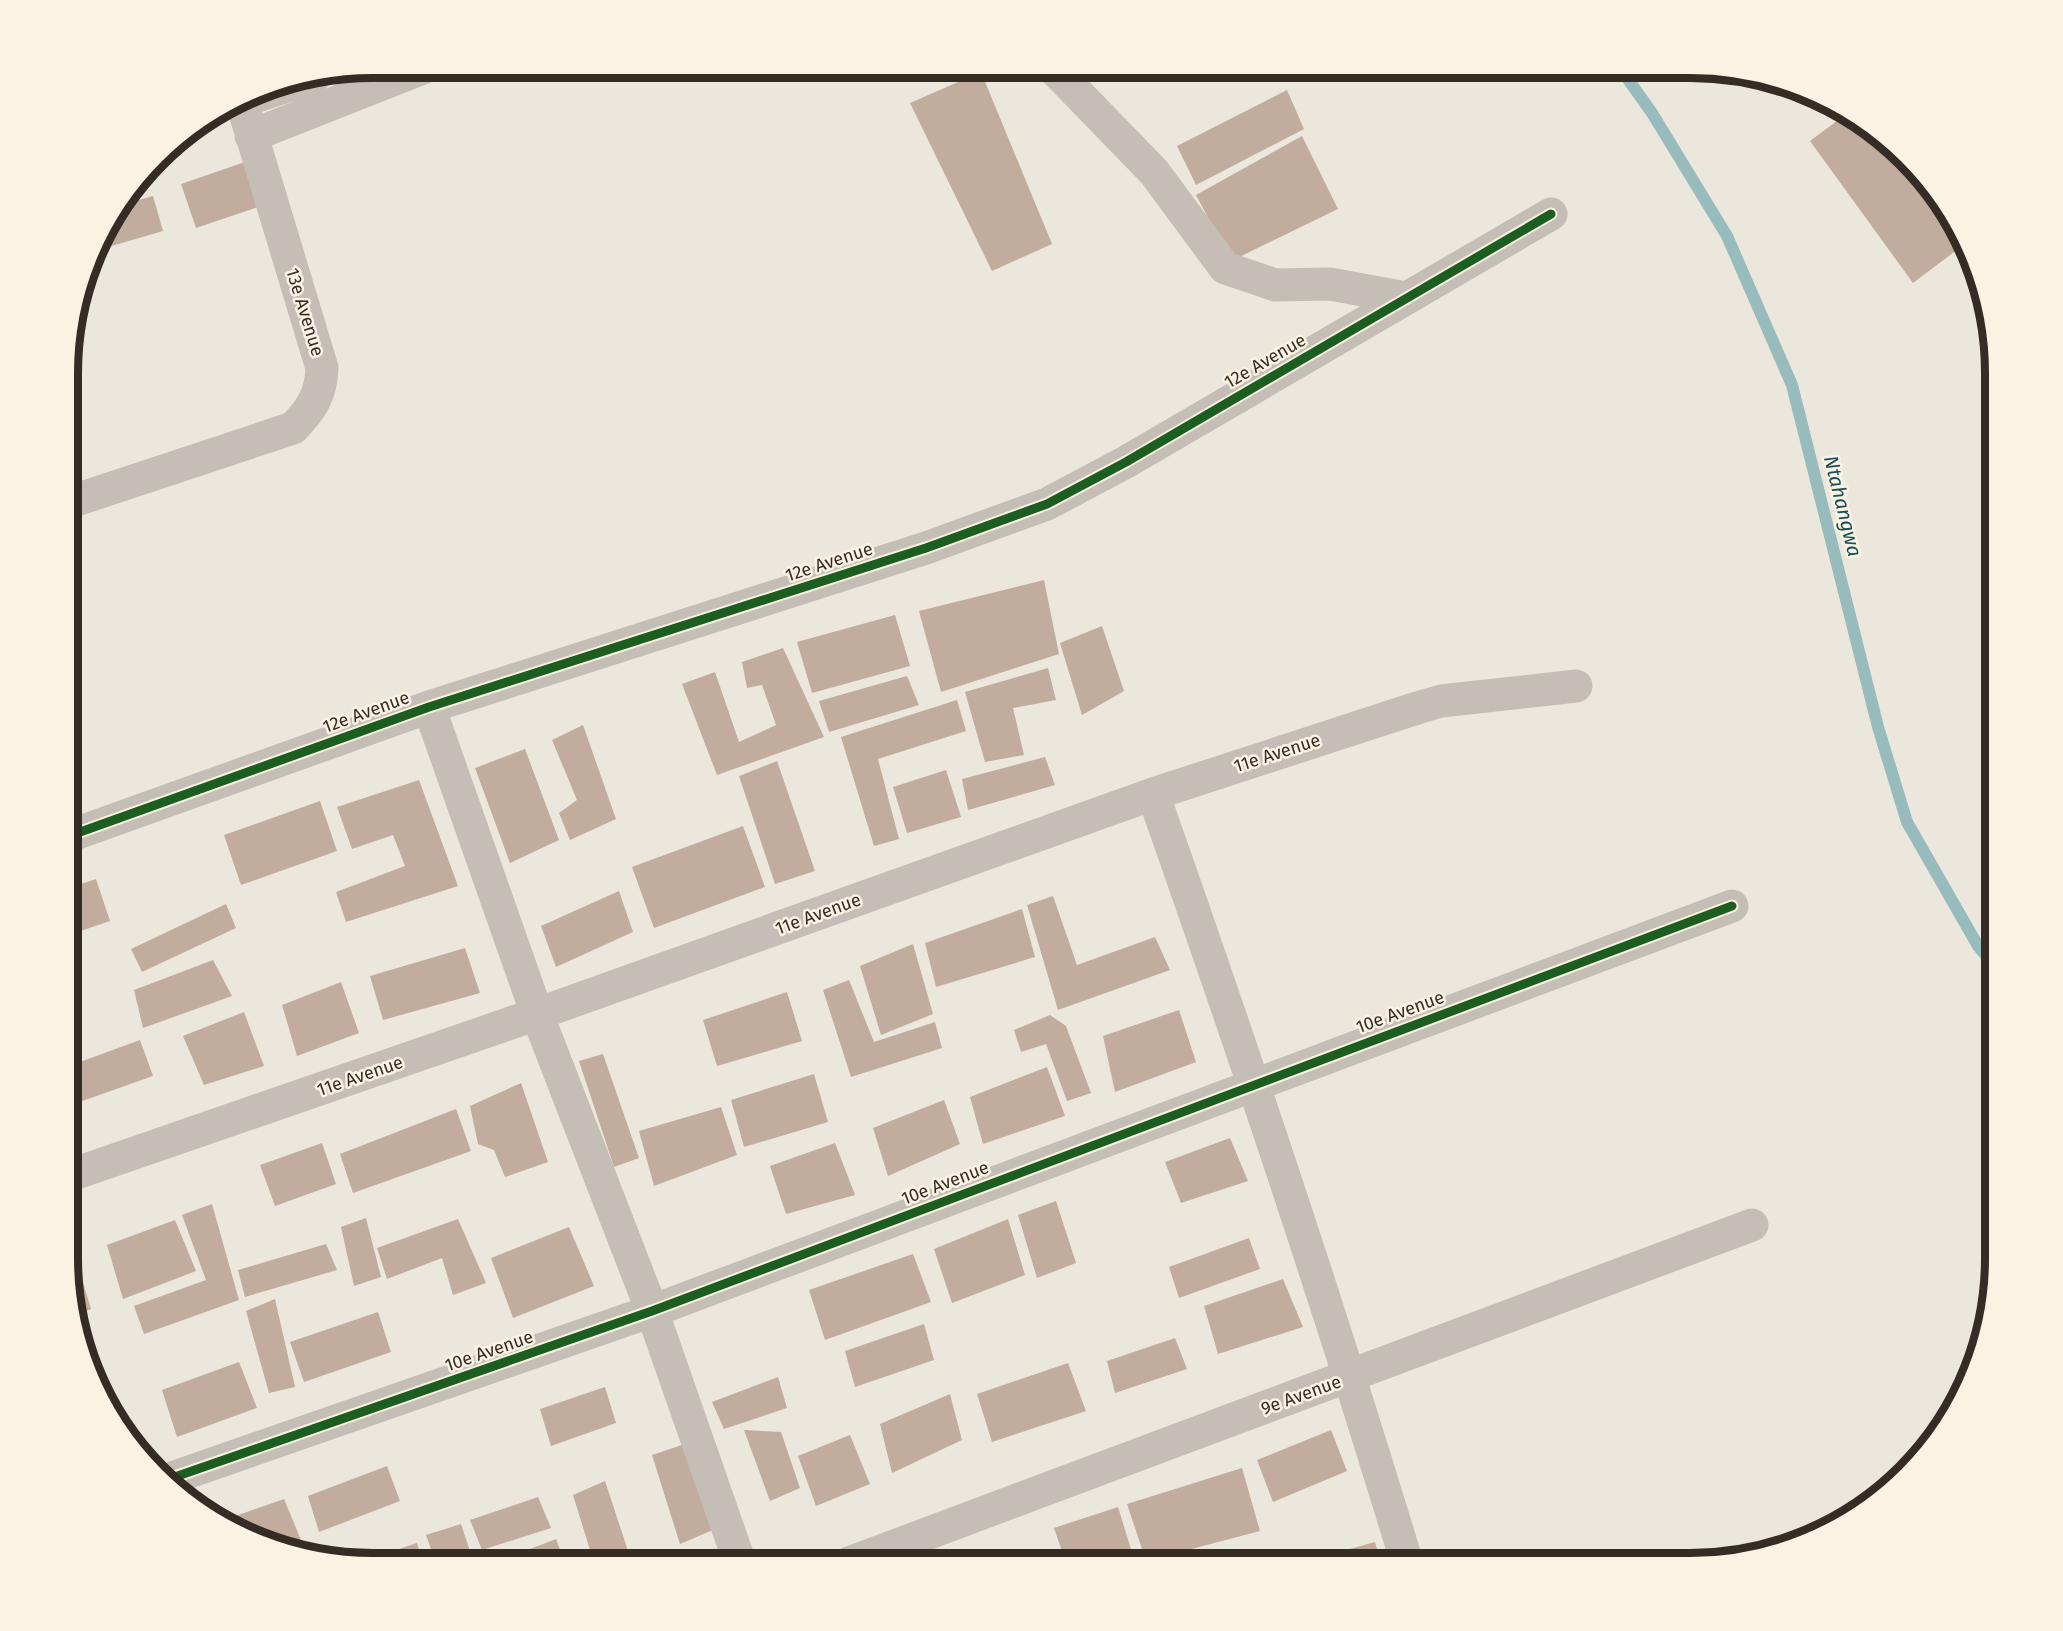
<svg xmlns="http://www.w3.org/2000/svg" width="2063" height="1631" font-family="'Fira Sans',sans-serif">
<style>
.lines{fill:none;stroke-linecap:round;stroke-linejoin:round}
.stream{stroke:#98bcbe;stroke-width:12}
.building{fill:#c1ac9d}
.minor{stroke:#c5beb6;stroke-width:33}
.cycleway-casing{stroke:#faf2e3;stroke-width:13}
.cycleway{stroke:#1b5e20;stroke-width:9}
.labels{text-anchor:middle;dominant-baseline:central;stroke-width:5;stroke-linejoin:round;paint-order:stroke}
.street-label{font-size:18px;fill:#352c25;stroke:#faf2e3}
.water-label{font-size:20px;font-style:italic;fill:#184e59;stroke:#faf2e3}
.rim{fill:none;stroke:#352c25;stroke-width:8}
</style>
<rect width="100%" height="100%" fill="#ece7dd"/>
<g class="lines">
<path class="stream" d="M1620,68L1652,113L1727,236L1792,385L1878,727L1907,822L1978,946L1995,966"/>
</g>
<path class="building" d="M981,72L1052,244L992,271L910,103Z
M1287,90L1304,129L1196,185L1177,146Z
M1845,115L1892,144L1964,238L1966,243L1913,283L1810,141Z
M1302,136L1338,209L1231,261L1196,195Z
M245,162L261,206L196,228L181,184Z
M153,196L163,231L98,250L108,221L121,205Z
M1044,580L1059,654L941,692L919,611Z
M895,615L910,666L812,693L797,642Z
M1102,626L1124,691L1082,715L1060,643Z
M783,648L824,737L717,775L682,684L715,672L739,742L776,725L762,685L747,688L742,662Z
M1048,668L1056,700L1013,708L1024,755L985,762L965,692Z
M907,676L919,705L829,732L819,701Z
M957,700L966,731L878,759L899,839L874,846L841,737Z
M583,725L616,819L570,840L559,813L577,800L552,740Z
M525,749L559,840L510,863L475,768Z
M1045,757L1055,785L968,810L962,779Z
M777,761L815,871L775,884L739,776Z
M946,770L961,817L907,833L893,787Z
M419,780L458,886L346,922L336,892L405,866L393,835L352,849L337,807Z
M320,801L337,851L241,885L224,835Z
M743,826L765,887L654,928L632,867Z
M96,879L110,921L69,935V888Z
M619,891L633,932L556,967L541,926Z
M1053,896L1077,965L1155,937L1170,970L1058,1010L1027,905Z
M226,904L236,928L142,972L131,949Z
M1022,909L1035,957L936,987L925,943Z
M913,944L933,1014L881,1035L860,966Z
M465,948L480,993L383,1020L370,976Z
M213,960L232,996L143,1028L134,990Z
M849,980L874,1042L935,1022L942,1048L851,1077L823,990Z
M341,982L359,1033L297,1056L282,1005Z
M787,992L802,1041L717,1066L703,1020Z
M1179,1010L1196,1062L1115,1092L1103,1036Z
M244,1012L264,1066L204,1085L183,1036Z
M1050,1015L1066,1026L1091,1093L1067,1101L1046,1044L1021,1052L1014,1030Z
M140,1040L153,1076L71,1105L69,1066Z
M603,1054L639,1158L614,1167L579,1061Z
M1047,1067L1065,1116L983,1144L970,1097Z
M814,1074L828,1122L744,1147L731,1100Z
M521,1083L548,1162L505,1177L494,1150L478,1144L470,1106Z
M944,1100L960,1144L888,1176L873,1128Z
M721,1107L737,1155L654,1186L639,1131Z
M456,1109L471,1151L353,1193L340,1154Z
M1230,1138L1248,1181L1181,1203L1165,1162Z
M322,1143L336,1184L275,1206L260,1165Z
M835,1143L855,1195L786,1214L770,1166Z
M1056,1201L1076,1263L1037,1278L1018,1215Z
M212,1204L239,1300L144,1334L134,1306L206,1280L182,1215Z
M366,1218L381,1277L354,1286L341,1227Z
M458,1219L486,1283L453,1295L442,1258L387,1279L377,1248Z
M1008,1219L1025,1275L952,1303L934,1249Z
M175,1220L196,1271L123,1299L107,1245Z
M569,1227L594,1286L513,1318L491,1258Z
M1249,1238L1260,1269L1179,1298L1169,1267Z
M326,1244L337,1270L245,1297L238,1270Z
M72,1246L91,1309L78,1315L68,1278V1247Z
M913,1254L931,1302L825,1340L809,1290Z
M1283,1279L1303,1327L1218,1354L1204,1306Z
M275,1299L295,1387L269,1393L246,1311Z
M378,1312L391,1352L304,1382L290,1342Z
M924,1324L934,1360L855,1387L845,1351Z
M1175,1338L1187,1369L1115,1393L1107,1361Z
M239,1362L257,1408L177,1437L162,1390Z
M1068,1363L1086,1411L992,1442L977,1394Z
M778,1377L787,1408L724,1429L712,1402Z
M605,1387L616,1423L551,1446L540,1409Z
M950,1394L962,1440L892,1473L880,1424Z
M744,1430L781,1432L800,1488L770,1501Z
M1331,1430L1347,1471L1273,1502L1257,1460Z
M850,1435L870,1484L816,1506L798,1456Z
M682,1445L713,1530L680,1544L652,1455Z
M387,1466L400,1501L319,1532L308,1496Z
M1242,1468L1260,1531L1146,1561L1127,1504Z
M605,1481L632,1563H594L573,1495Z
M538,1497L551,1528L482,1550L470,1520Z
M284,1499L301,1540L282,1546L256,1540L224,1520Z
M1118,1507L1134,1559L1121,1563H1066L1054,1528Z
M461,1524L474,1563H436L426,1535Z
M556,1539L565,1563H500L499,1561Z
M1375,1542L1381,1563H1307L1306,1561Z
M417,1543L423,1563H363L362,1561Z
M340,1551L345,1561L325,1556Z
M1022,1552L1026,1563H993L992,1561Z"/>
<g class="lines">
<path class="minor" d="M1053,68L1154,172L1225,268L1275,285L1330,284L1406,298
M248,99L314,77
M251,136L423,68
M70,502L293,428C312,409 321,394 322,368L242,103
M429,707L537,1014L652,1311L740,1563
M1153,794C1243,1049 1329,1305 1407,1563
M69,836L429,707L926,548L1047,504L1126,462L1551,214
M68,1176L537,1014L1153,794L1417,708L1441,701L1576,686
M166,1480L652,1311L1732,906
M849,1563L1752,1225"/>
<g class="cycleway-casing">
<path id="cycleway" d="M69,836L429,707L926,548L1047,504L1126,462L1551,214
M166,1480L652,1311L1732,906"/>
</g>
<use href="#cycleway" class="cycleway"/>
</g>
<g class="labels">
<g class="street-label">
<text transform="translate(305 312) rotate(73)">13e Avenue</text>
<text transform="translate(1265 361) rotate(-30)">12e Avenue</text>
<text transform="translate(829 562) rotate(-18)">12e Avenue</text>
<text transform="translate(366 712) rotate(-20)">12e Avenue</text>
<text transform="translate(1277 753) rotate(-18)">11e Avenue</text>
<text transform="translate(818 914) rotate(-20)">11e Avenue</text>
<text transform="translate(1400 1012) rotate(-20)">10e Avenue</text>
<text transform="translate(360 1076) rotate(-19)">11e Avenue</text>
<text transform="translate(945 1183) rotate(-21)">10e Avenue</text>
<text transform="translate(489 1351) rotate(-19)">10e Avenue</text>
<text transform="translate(1301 1395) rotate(-20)">9e Avenue</text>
</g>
<g class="water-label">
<text transform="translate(1843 506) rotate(76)">Ntahangwa</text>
</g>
</g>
<path d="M0 0H2063V1631H0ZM373 78H1690A295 295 0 0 1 1985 373V1258A295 295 0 0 1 1690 1553H373A295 295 0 0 1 78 1258V373A295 295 0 0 1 373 78Z" fill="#faf2e3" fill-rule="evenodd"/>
<path class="rim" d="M373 78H1690A295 295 0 0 1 1985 373V1258A295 295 0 0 1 1690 1553H373A295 295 0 0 1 78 1258V373A295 295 0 0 1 373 78Z"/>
</svg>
